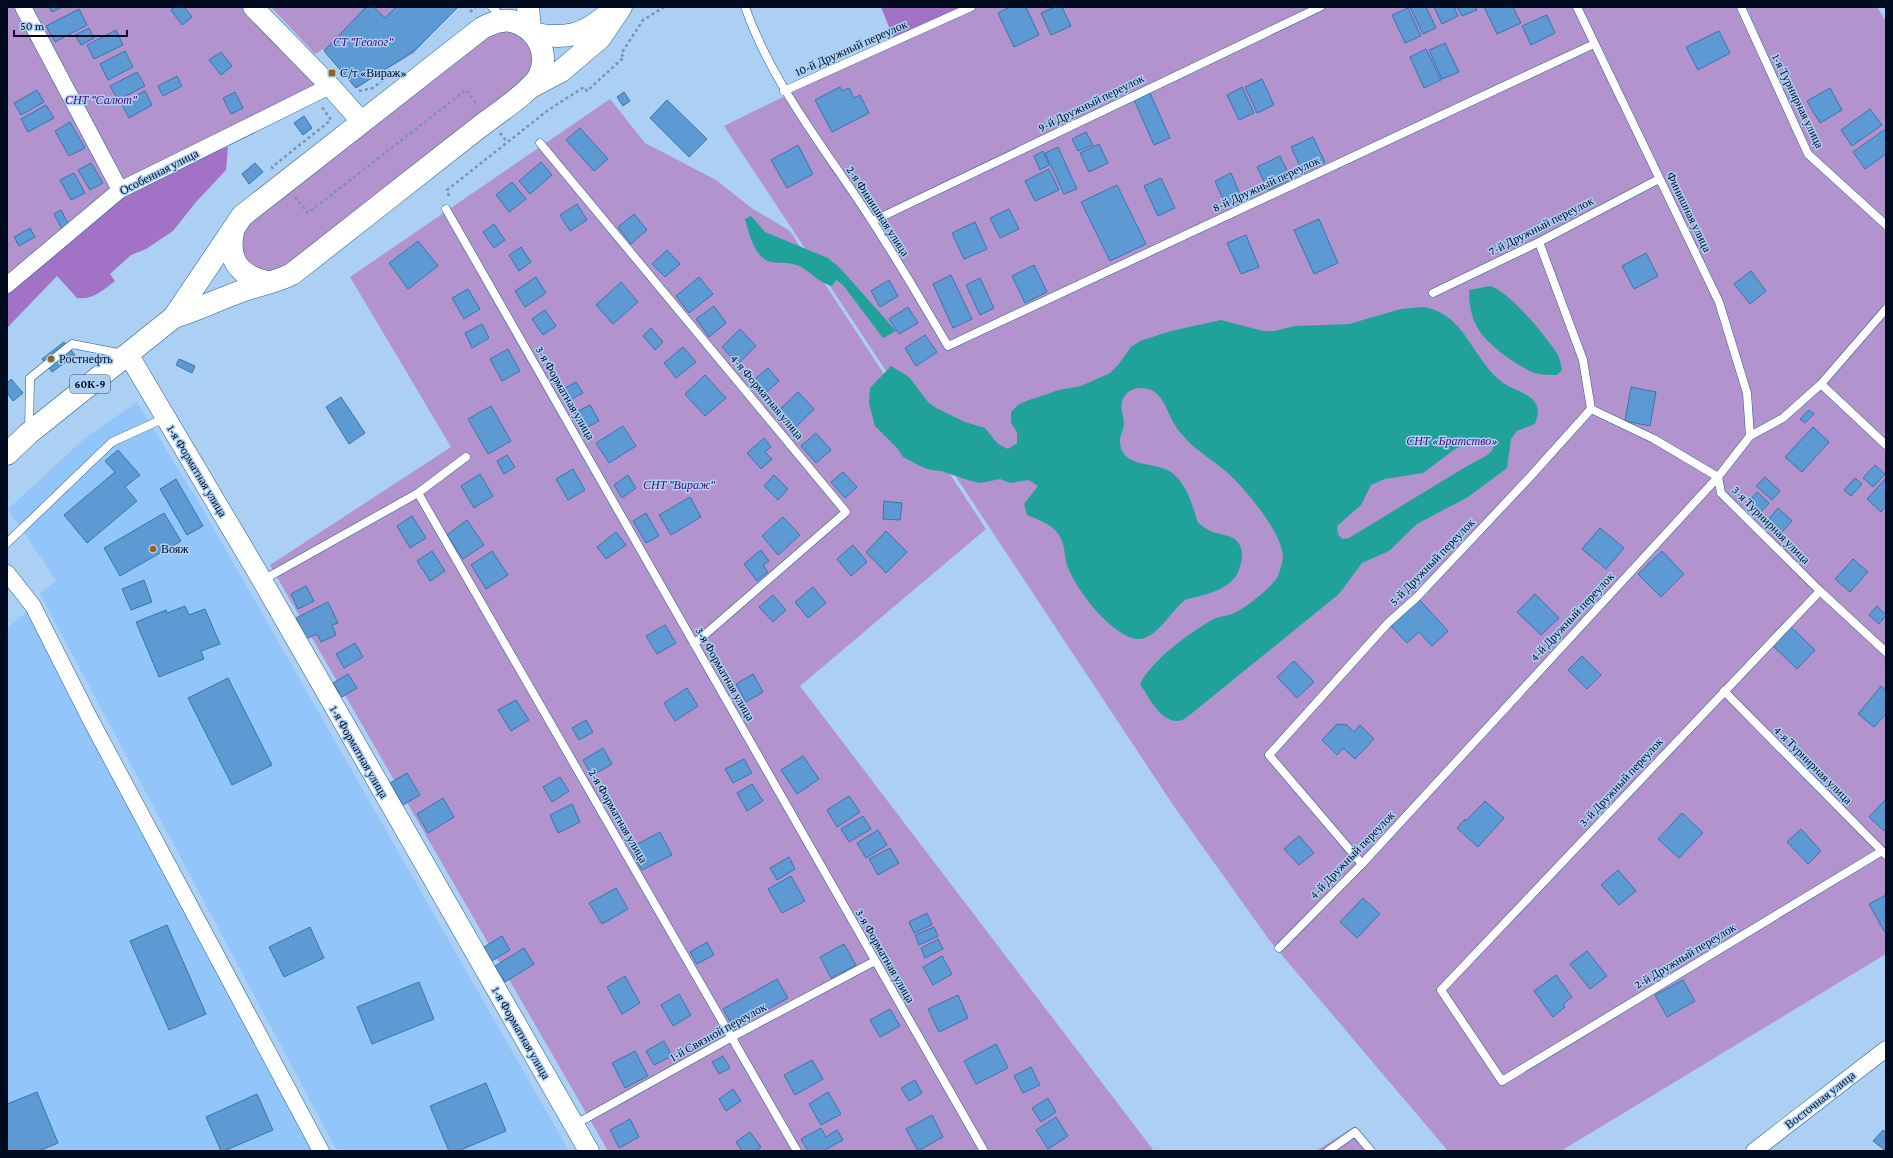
<svg xmlns="http://www.w3.org/2000/svg" width="1893" height="1158" font-family="'Crimson Pro',serif">
<style>
.built{fill:#92c6fb}
.green{fill:#b393ce}
.forest{fill:#a172c6}
.water{fill:#20a29a;fill-rule:evenodd}
.building{fill:#5d99d2;stroke:#3974ab}
.lines{fill:none;stroke-linecap:round;stroke-linejoin:round}
.service-casing{stroke:#215d93;stroke-width:9}
.minor-casing{stroke:#215d93;stroke-width:17}
.tertiary-casing{stroke:#215d93;stroke-width:21}
.secondary-casing{stroke:#215d93;stroke-width:23}
.primary-casing{stroke:#215d93;stroke-width:23}
.path{stroke:#7693b2;stroke-width:2.5;stroke-dasharray:3 3;stroke-linecap:butt}
.service{stroke:#fff;stroke-width:8}
.minor{stroke:#fff;stroke-width:16}
.tertiary{stroke:#fff;stroke-width:20}
.secondary{stroke:#fff;stroke-width:22}
.primary{stroke:#fff;stroke-width:22}
.poi-dot{fill:#966118;stroke:#acd0f4;stroke-width:1.5}
.labels{text-anchor:middle;dominant-baseline:central;stroke-width:3;stroke-linejoin:round;paint-order:stroke}
.shield{fill:#acd0f4;stroke:#344660;stroke-width:1}
.shield-label{font-size:11px;font-weight:bold;fill:#000b20}
.park-label{font-size:12px;font-style:italic;fill:#4e0672;stroke:#acd0f4}
.street-label{font-size:12px;fill:#000b20;stroke:#acd0f4}
.poi-label{font-size:12px;fill:#000b20;stroke:#acd0f4;text-anchor:start}
</style>
<rect width="100%" height="100%" fill="#acd0f4"/>
<path class="built" d="M137,402L198,501L569,1151H337L40,594L56,580L8,509L85,438Z
M31,608L314,1151H7V628Z"/>
<path class="green" d="M7,7H248L326,92L196,157L61,246L7,295Z
M271,7H456L414,53L355,88L323,49L315,54Z
M965,7H1877L1886,21V954L1561,1151H1448L1270,941L1175,808L724,126Z
M503,30L520,34L532,49L533,68L526,78L286,267L272,272L251,267L242,254V234L249,223L489,35Z
M610,99L645,143L716,180L753,209L790,231L986,529L800,686L1154,1151H608L270,565L451,447L350,277Z
M1355,1126L1376,1151H1316Z"/>
<path class="forest" d="M881,7H965L895,42Z
M228,147L226,170L196,202L173,231L146,249L131,255L110,274L115,281C102,291 93,300 77,298L57,276L7,328V295L123,194L196,157Z"/>
<path class="water" d="M751,216L765,232L828,258L839,267L896,331L883,338L843,285L836,280L832,286C819,283 812,273 801,267C789,261 782,264 771,262C754,258 749,233 745,219Z
M1490,286C1508,290 1548,338 1558,355C1560,360 1561,365 1562,370L1557,375C1550,375 1542,375 1535,373C1518,367 1485,343 1477,327C1471,316 1469,303 1469,290Z
M1423,307C1465,313 1472,359 1502,382C1512,390 1532,393 1537,406C1539,413 1537,417 1535,424L1517,431L1511,439L1507,468L1468,497L1417,524L1389,551L1362,563L1339,594L1186,718C1184,719 1180,721 1177,721C1160,721 1148,696 1140,684C1152,660 1190,632 1214,619C1220,616 1228,616 1234,613C1246,608 1270,588 1277,578C1280,572 1282,563 1283,557C1283,533 1241,483 1223,469C1211,459 1197,451 1187,440C1183,435 1178,431 1175,425C1168,415 1164,395 1151,390C1139,385 1125,389 1122,402C1120,409 1124,416 1124,423C1124,429 1120,435 1120,441C1120,469 1156,461 1171,472C1188,485 1192,505 1198,523C1204,527 1210,532 1217,533C1227,536 1237,536 1241,548C1243,553 1242,561 1240,566C1236,586 1213,593 1196,597C1193,598 1189,598 1187,599C1171,608 1155,646 1132,638C1108,630 1079,593 1069,570C1062,555 1068,546 1056,531C1049,523 1036,519 1027,515L1024,504L1038,486L1029,480L1010,483L1000,479L981,483L971,481L941,471L931,470L922,467L903,457L897,448L875,426L869,404L870,388L891,366L909,377L928,402L936,408L965,422L985,428L998,444L1008,449L1017,443V432L1011,423V412L1019,404L1029,400L1059,390L1081,386L1110,373L1118,365L1131,347L1140,341L1171,331L1221,320L1263,331H1274L1295,326L1349,324L1401,309ZM1483,438H1490L1494,445L1492,451L1486,456L1462,469L1349,538L1342,539L1338,534L1337,526L1361,505L1371,485L1385,479L1423,473L1455,449Z"/>
<path class="building" d="M49,7H62L52,12Z
M175,7H184L192,17L182,25L171,10Z
M366,7H374L385,18L396,7H458L414,51L356,88L324,51Z
M1010,7H1026L1039,35L1014,47L998,13Z
M1055,7H1062L1071,26L1051,35L1041,13Z
M1410,7H1426L1436,28L1423,34Z
M1434,7H1454L1458,16L1442,24Z
M1457,7H1475L1477,10L1462,16Z
M1484,7H1513L1521,23L1497,34Z
M1408,8L1421,36L1405,43L1392,15Z
M79,9L87,25L55,42L46,26Z
M1547,15L1555,33L1531,45L1522,26Z
M89,28L94,38L81,45L75,35Z
M116,30L123,45L94,59L87,45Z
M1719,31L1730,53L1698,70L1686,47Z
M1445,43L1459,72L1442,79L1429,50Z
M1426,49L1441,80L1424,88L1410,57Z
M125,51L133,67L108,80L100,64Z
M221,52L232,66L221,75L209,60Z
M137,72L145,86L118,100L110,86Z
M177,76L182,86L163,96L158,86Z
M1262,79L1274,105L1257,113L1245,87Z
M840,87L842,91L849,88L854,98L860,95L869,113L832,132L815,100Z
M1242,87L1254,113L1239,120L1227,95Z
M1830,88L1842,110L1820,123L1807,101Z
M37,90L44,102L21,115L14,103Z
M145,91L152,105L129,118L121,103Z
M235,92L243,108L231,114L223,98Z
M624,92L630,101L623,106L617,97Z
M1150,93L1170,138L1154,145L1134,100Z
M667,100L707,139L689,157L650,118Z
M46,105L54,118L28,132L21,119Z
M1870,109L1882,125L1852,146L1841,130Z
M304,116L312,128L303,135L294,123Z
M70,122L85,148L69,156L55,131Z
M580,128L608,159L594,171L566,140Z
M1884,130L1886,132V154L1865,169L1853,152Z
M1086,132L1093,145L1078,151L1072,139Z
M1313,137L1325,162L1303,173L1291,147Z
M1099,144L1108,163L1089,172L1080,153Z
M798,145L813,174L787,188L771,160Z
M1058,147L1077,189L1064,194L1045,153Z
M1043,151L1049,165L1040,170L1034,156Z
M1280,156L1291,179L1268,190L1257,167Z
M541,162L552,175L530,194L519,181Z
M91,163L103,183L90,190L78,170Z
M255,163L263,172L249,184L242,174Z
M1049,169L1059,190L1035,201L1025,181Z
M74,173L85,193L71,200L60,180Z
M1231,173L1242,199L1226,206L1215,181Z
M1161,178L1175,208L1158,216L1144,186Z
M512,182L526,199L509,212L496,195Z
M1117,185L1146,244L1110,261L1081,202Z
M577,204L587,220L570,231L560,215Z
M1009,209L1019,229L1000,238L990,218Z
M61,210L69,225L62,229L54,214Z
M634,214L647,230L631,244L618,227Z
M1319,219L1338,263L1314,274L1294,230Z
M975,222L987,249L964,259L952,233Z
M494,224L505,240L494,248L483,232Z
M30,228L35,237L19,246L14,237Z
M1246,235L1259,267L1241,274L1227,243Z
M418,241L438,266L408,289L389,263Z
M521,247L531,262L519,271L509,255Z
M667,250L680,264L665,277L652,264Z
M1646,253L1658,276L1634,289L1622,266Z
M1034,265L1047,292L1025,303L1012,276Z
M1751,271L1766,291L1750,304L1734,284Z
M951,275L972,319L953,328L933,284Z
M536,277L546,293L525,307L515,291Z
M699,277L713,294L689,313L676,296Z
M980,278L994,308L980,315L966,285Z
M889,280L898,296L880,307L871,291Z
M621,282L638,302L613,324L596,305Z
M468,289L480,309L464,319L452,298Z
M714,306L726,323L709,337L696,319Z
M908,307L918,323L899,334L889,319Z
M545,310L556,326L543,335L532,319Z
M482,324L489,338L472,348L465,333Z
M651,328L663,342L655,350L643,336Z
M740,329L756,346L738,364L722,347Z
M925,335L937,352L916,366L905,348Z
M64,342L75,355L52,372L42,359Z
M683,347L696,362L676,378L664,363Z
M508,349L520,371L502,381L490,359Z
M179,359L195,366L192,373L176,365Z
M768,368L779,381L761,397L750,383Z
M705,375L726,398L705,416L685,394Z
M11,379L23,393L13,401L7,393V383Z
M576,382L583,393L568,401L561,390Z
M1631,387L1656,392L1650,426L1625,421Z
M798,392L814,409L792,431L775,414Z
M341,397L365,433L349,444L326,407Z
M590,405L599,421L584,429L575,413Z
M491,406L511,441L488,454L468,419Z
M1809,410L1814,414L1805,423L1800,419Z
M623,426L636,446L609,463L596,443Z
M1813,427L1829,442L1802,472L1785,457Z
M816,433L831,450L816,463L801,446Z
M764,438L771,447L765,452L772,459L761,469L747,453Z
M118,450L140,475L125,487L137,501L87,543L64,515L115,472L105,461Z
M507,455L515,467L504,474L497,461Z
M1875,465L1885,474L1873,487L1863,478Z
M573,469L585,490L568,500L556,479Z
M843,472L857,487L845,498L831,482Z
M480,474L493,496L474,508L461,486Z
M628,475L636,488L622,498L614,485Z
M774,475L788,489L778,500L764,486Z
M1765,477L1780,491L1772,500L1756,486Z
M1855,478L1862,484L1851,496L1844,490Z
M1886,478V506L1881,512L1867,499Z
M176,479L203,526L187,535L160,489Z
M1757,492L1769,503L1760,513L1748,502Z
M690,497L701,517L671,535L659,515Z
M884,501L902,503L900,520L883,519Z
M1778,508L1792,521L1782,532L1769,519Z
M164,513L181,541L120,576L104,548Z
M646,513L659,536L646,543L633,521Z
M412,516L426,538L410,548L397,526Z
M783,517L800,535L778,555L762,536Z
M467,520L484,545L463,559L447,535Z
M1600,528L1624,548L1606,569L1582,549Z
M886,531L907,552L886,573L866,552Z
M616,532L626,545L606,559L597,547Z
M853,545L867,562L851,576L837,559Z
M761,550L769,561L763,565L768,572L757,581L744,564Z
M432,551L445,571L430,581L417,561Z
M492,551L508,575L486,589L471,565Z
M1662,551L1684,574L1661,597L1638,574Z
M1853,559L1868,572L1850,592L1835,579Z
M144,580L152,602L131,610L122,589Z
M306,586L314,601L298,609L291,594Z
M813,587L826,603L808,618L795,602Z
M1535,594L1559,618L1541,635L1517,612Z
M773,595L786,610L773,622L759,607Z
M1417,597L1448,631L1432,646L1419,632L1407,643L1388,623Z
M328,602L338,623L332,625L336,635L321,642L317,634L306,639L296,618Z
M185,606L189,615L205,609L220,644L201,651L204,659L159,677L136,622L166,610L167,613Z
M1877,606L1886,615L1879,624L1869,615Z
M665,625L676,643L657,654L646,636Z
M1791,627L1815,650L1797,669L1773,646Z
M355,643L363,657L344,668L336,654Z
M1582,656L1601,675L1587,689L1568,670Z
M1294,661L1314,682L1297,698L1277,677Z
M348,674L357,688L342,697L333,683Z
M753,674L763,692L746,702L736,684Z
M228,678L272,765L232,785L188,698Z
M1881,686L1886,690V714L1874,727L1858,714Z
M687,688L698,706L675,721L664,703Z
M516,700L529,720L511,731L498,710Z
M586,720L593,732L579,740L572,728Z
M1337,724L1347,725L1354,732L1360,725L1374,739L1355,759L1343,748L1337,755L1322,740Z
M603,748L612,764L592,776L583,760Z
M803,756L819,779L797,794L781,770Z
M744,759L752,773L733,783L725,769Z
M407,773L420,795L403,805L390,783Z
M560,777L569,791L552,802L543,787Z
M752,784L763,801L747,811L737,793Z
M849,796L860,812L837,827L827,810Z
M443,798L454,817L428,833L417,814Z
M1886,799V829L1884,831L1869,817Z
M1485,801L1504,818L1478,847L1457,828L1465,819L1466,821Z
M572,804L580,822L558,833L550,815Z
M1682,813L1703,833L1679,858L1658,839Z
M863,816L871,829L849,842L841,829Z
M1801,829L1821,851L1808,864L1787,842Z
M878,830L887,845L866,858L857,843Z
M660,832L672,855L642,870L630,848Z
M1299,836L1314,853L1299,865L1284,849Z
M890,848L899,863L878,875L869,859Z
M789,857L795,869L777,880L770,868Z
M1618,870L1636,891L1619,905L1601,885Z
M791,876L805,901L782,913L768,889Z
M616,888L628,909L602,924L589,903Z
M1886,895V930L1884,931L1869,904Z
M1363,898L1380,914L1357,938L1340,922Z
M927,913L932,925L914,933L909,922Z
M167,925L206,1014L169,1030L130,941Z
M310,927L324,958L284,977L269,947Z
M934,927L938,936L919,945L915,935Z
M502,936L510,950L492,961L484,947Z
M938,939L943,949L925,958L921,948Z
M707,942L714,955L697,964L690,952Z
M844,944L856,965L831,978L820,957Z
M524,948L534,964L505,982L495,966Z
M1587,951L1607,976L1590,989L1570,964Z
M942,956L952,974L933,985L923,967Z
M1556,975L1572,997L1563,1004L1565,1007L1553,1017L1534,991Z
M625,976L640,1003L622,1014L607,987Z
M777,979L788,998L734,1028L723,1009Z
M1683,980L1695,1001L1667,1017L1655,995Z
M419,982L434,1019L372,1044L357,1007Z
M679,994L691,1015L673,1026L661,1005Z
M958,995L968,1018L939,1032L928,1009Z
M890,1009L900,1026L880,1037L870,1020Z
M664,1041L672,1056L654,1065L646,1051Z
M996,1044L1008,1068L976,1084L964,1061Z
M635,1051L648,1076L625,1088L612,1063Z
M723,1056L730,1068L719,1074L712,1062Z
M812,1060L823,1079L795,1095L784,1075Z
M1031,1067L1040,1085L1023,1093L1014,1076Z
M915,1080L922,1093L909,1101L901,1088Z
M486,1083L506,1131L458,1151H449L430,1106Z
M733,1089L741,1101L726,1111L719,1099Z
M37,1092L58,1143L39,1151H7V1104Z
M828,1092L841,1114L821,1125L809,1104Z
M257,1094L273,1130L224,1151H221L206,1117Z
M1048,1098L1056,1112L1041,1122L1032,1108Z
M932,1115L943,1137L918,1151L906,1129Z
M1056,1117L1068,1136L1048,1149L1036,1130Z
M630,1119L639,1137L619,1148L610,1130Z
M821,1128L826,1137L837,1130L843,1140L823,1151H808L801,1139Z
M1883,1130L1886,1133V1151L1873,1141Z
M750,1132L761,1147L755,1151H742L736,1142Z"/>
<g class="lines">
<g class="service-casing">
<path id="service" d="M492,7L497,12
M745,7C773,86 827,151 872,221C899,262 923,304 948,346L1594,44
M1577,7L1719,302L1747,393L1750,436
M1741,7L1808,154L1886,225
M784,91L971,7
M540,143L846,512L694,644
M446,209L984,1151
M873,221L1320,7
M1433,293L1539,242L1659,179
M1821,384L1886,445
M1591,409L1654,439L1718,477L1721,493L1820,591L1886,652
M29,430L30,378L72,344L123,354
M418,493L797,1151
M7,543L112,442L165,418
M263,580L418,493L466,457
M1820,591L1441,990L1502,1081L1882,851
M1724,691L1886,855
M1362,864L1269,755L1388,623L1417,597L1529,478L1591,409L1583,360L1539,242
M1279,948L1362,864L1718,477L1750,436L1783,418L1821,384L1886,309
M574,1125L732,1037L875,961
M1328,1151L1355,1132L1371,1151"/>
</g>
<g class="minor-casing">
<path id="minor" d="M23,7L120,190
M7,285L120,190L330,86
M7,573L33,606L89,717L321,1151
M1754,1151L1886,1049"/>
</g>
<g class="tertiary-casing">
<path id="tertiary" d="M253,7L330,86L362,122
M126,355L134,364L262,580L589,1151"/>
</g>
<g class="secondary-casing">
<path id="secondary" d="M535,34C567,39 582,36 607,15
M529,88L561,71L600,38L621,7"/>
</g>
<g class="primary-casing">
<path id="primary" d="M528,7L530,29
M233,232C227,260 240,277 268,282
M7,454L28,434L174,317L242,216L482,28C494,22 507,17 520,24C539,33 548,54 540,74C534,90 493,116 478,128C416,177 354,225 292,274C276,282 259,285 242,291C219,299 198,310 174,317"/>
</g>
<path class="path" d="M470,12L476,7
M359,91L373,88L390,74
M500,133L507,142
M273,169L272,167L331,120L322,107
M449,196L447,190L547,111L584,87L587,91L624,57L621,54L643,20L664,7
M295,197L308,213L466,90L478,106"/>
<use href="#service" class="service"/>
<use href="#minor" class="minor"/>
<use href="#tertiary" class="tertiary"/>
<use href="#secondary" class="secondary"/>
<use href="#primary" class="primary"/>
</g>
<g class="poi-dot">
<rect x="328" y="69" width="8" height="8" rx="2"/>
<circle cx="51" cy="359" r="4"/>
<circle cx="153" cy="549" r="4"/>
</g>
<g class="labels">
<rect class="shield" x="70" y="375" width="40" height="18" rx="3"/>
<g class="shield-label">
<text x="90" y="384">60К-9</text>
</g>
<g class="park-label">
<text x="363" y="42">СТ "Геолог"</text>
<text x="101" y="100">СНТ "Салют"</text>
<text x="1452" y="441">СНТ «Братство»</text>
<text x="679" y="485">СНТ "Вираж"</text>
</g>
<g class="street-label">
<text transform="translate(851 48) rotate(-24)">10-й Дружный переулок</text>
<text transform="translate(1798 101) rotate(64)">1-я Турнирная улица</text>
<text transform="translate(1091 103) rotate(-26)">9-й Дружный переулок</text>
<text transform="translate(159 172) rotate(-27)">Особенная улица</text>
<text transform="translate(1266 184) rotate(-25)">8-й Дружный переулок</text>
<text transform="translate(878 211) rotate(57)">2-я Финишная улица</text>
<text transform="translate(1689 212) rotate(64)">Финишная улица</text>
<text transform="translate(1541 226) rotate(-27)">7-й Дружный переулок</text>
<text transform="translate(565 393) rotate(60)">3-я Форматная улица</text>
<text transform="translate(767 397) rotate(50)">4-я Форматная улица</text>
<text transform="translate(197 471) rotate(59)">1-я Форматная улица</text>
<text transform="translate(1771 525) rotate(45)">3-я Турнирная улица</text>
<text transform="translate(1432 562) rotate(-46)">5-й Дружный переулок</text>
<text transform="translate(1572 617) rotate(-47)">4-й Дружный переулок</text>
<text transform="translate(725 674) rotate(60)">3-я Форматная улица</text>
<text transform="translate(359 752) rotate(60)">1-я Форматная улица</text>
<text transform="translate(1813 765) rotate(45)">4-я Турнирная улица</text>
<text transform="translate(1621 782) rotate(-47)">3-й Дружный переулок</text>
<text transform="translate(618 816) rotate(60)">2-я Форматная улица</text>
<text transform="translate(1352 855) rotate(-46)">4-й Дружный переулок</text>
<text transform="translate(885 956) rotate(60)">3-я Форматная улица</text>
<text transform="translate(1685 956) rotate(-31)">2-й Дружный переулок</text>
<text transform="translate(718 1032) rotate(-29)">1-й Связной переулок</text>
<text transform="translate(521 1033) rotate(60)">1-я Форматная улица</text>
<text transform="translate(1820 1100) rotate(-38)">Восточная улица</text>
</g>
<g class="poi-label">
<text x="340" y="73">С/т «Вираж»</text>
<text x="59" y="359">Ростнефть</text>
<text x="161" y="549">Вояж</text>
</g>
</g>
<rect width="1893" height="1158" fill="none" stroke="#000b20" stroke-width="16"/>
<path d="M14 30v6h113v-6" fill="none" stroke="#000b20" stroke-width="2"/>
<text x="20" y="30" font-size="12" fill="#000b20" stroke="#acd0f4" stroke-width="3" paint-order="stroke">50 m</text>
</svg>
